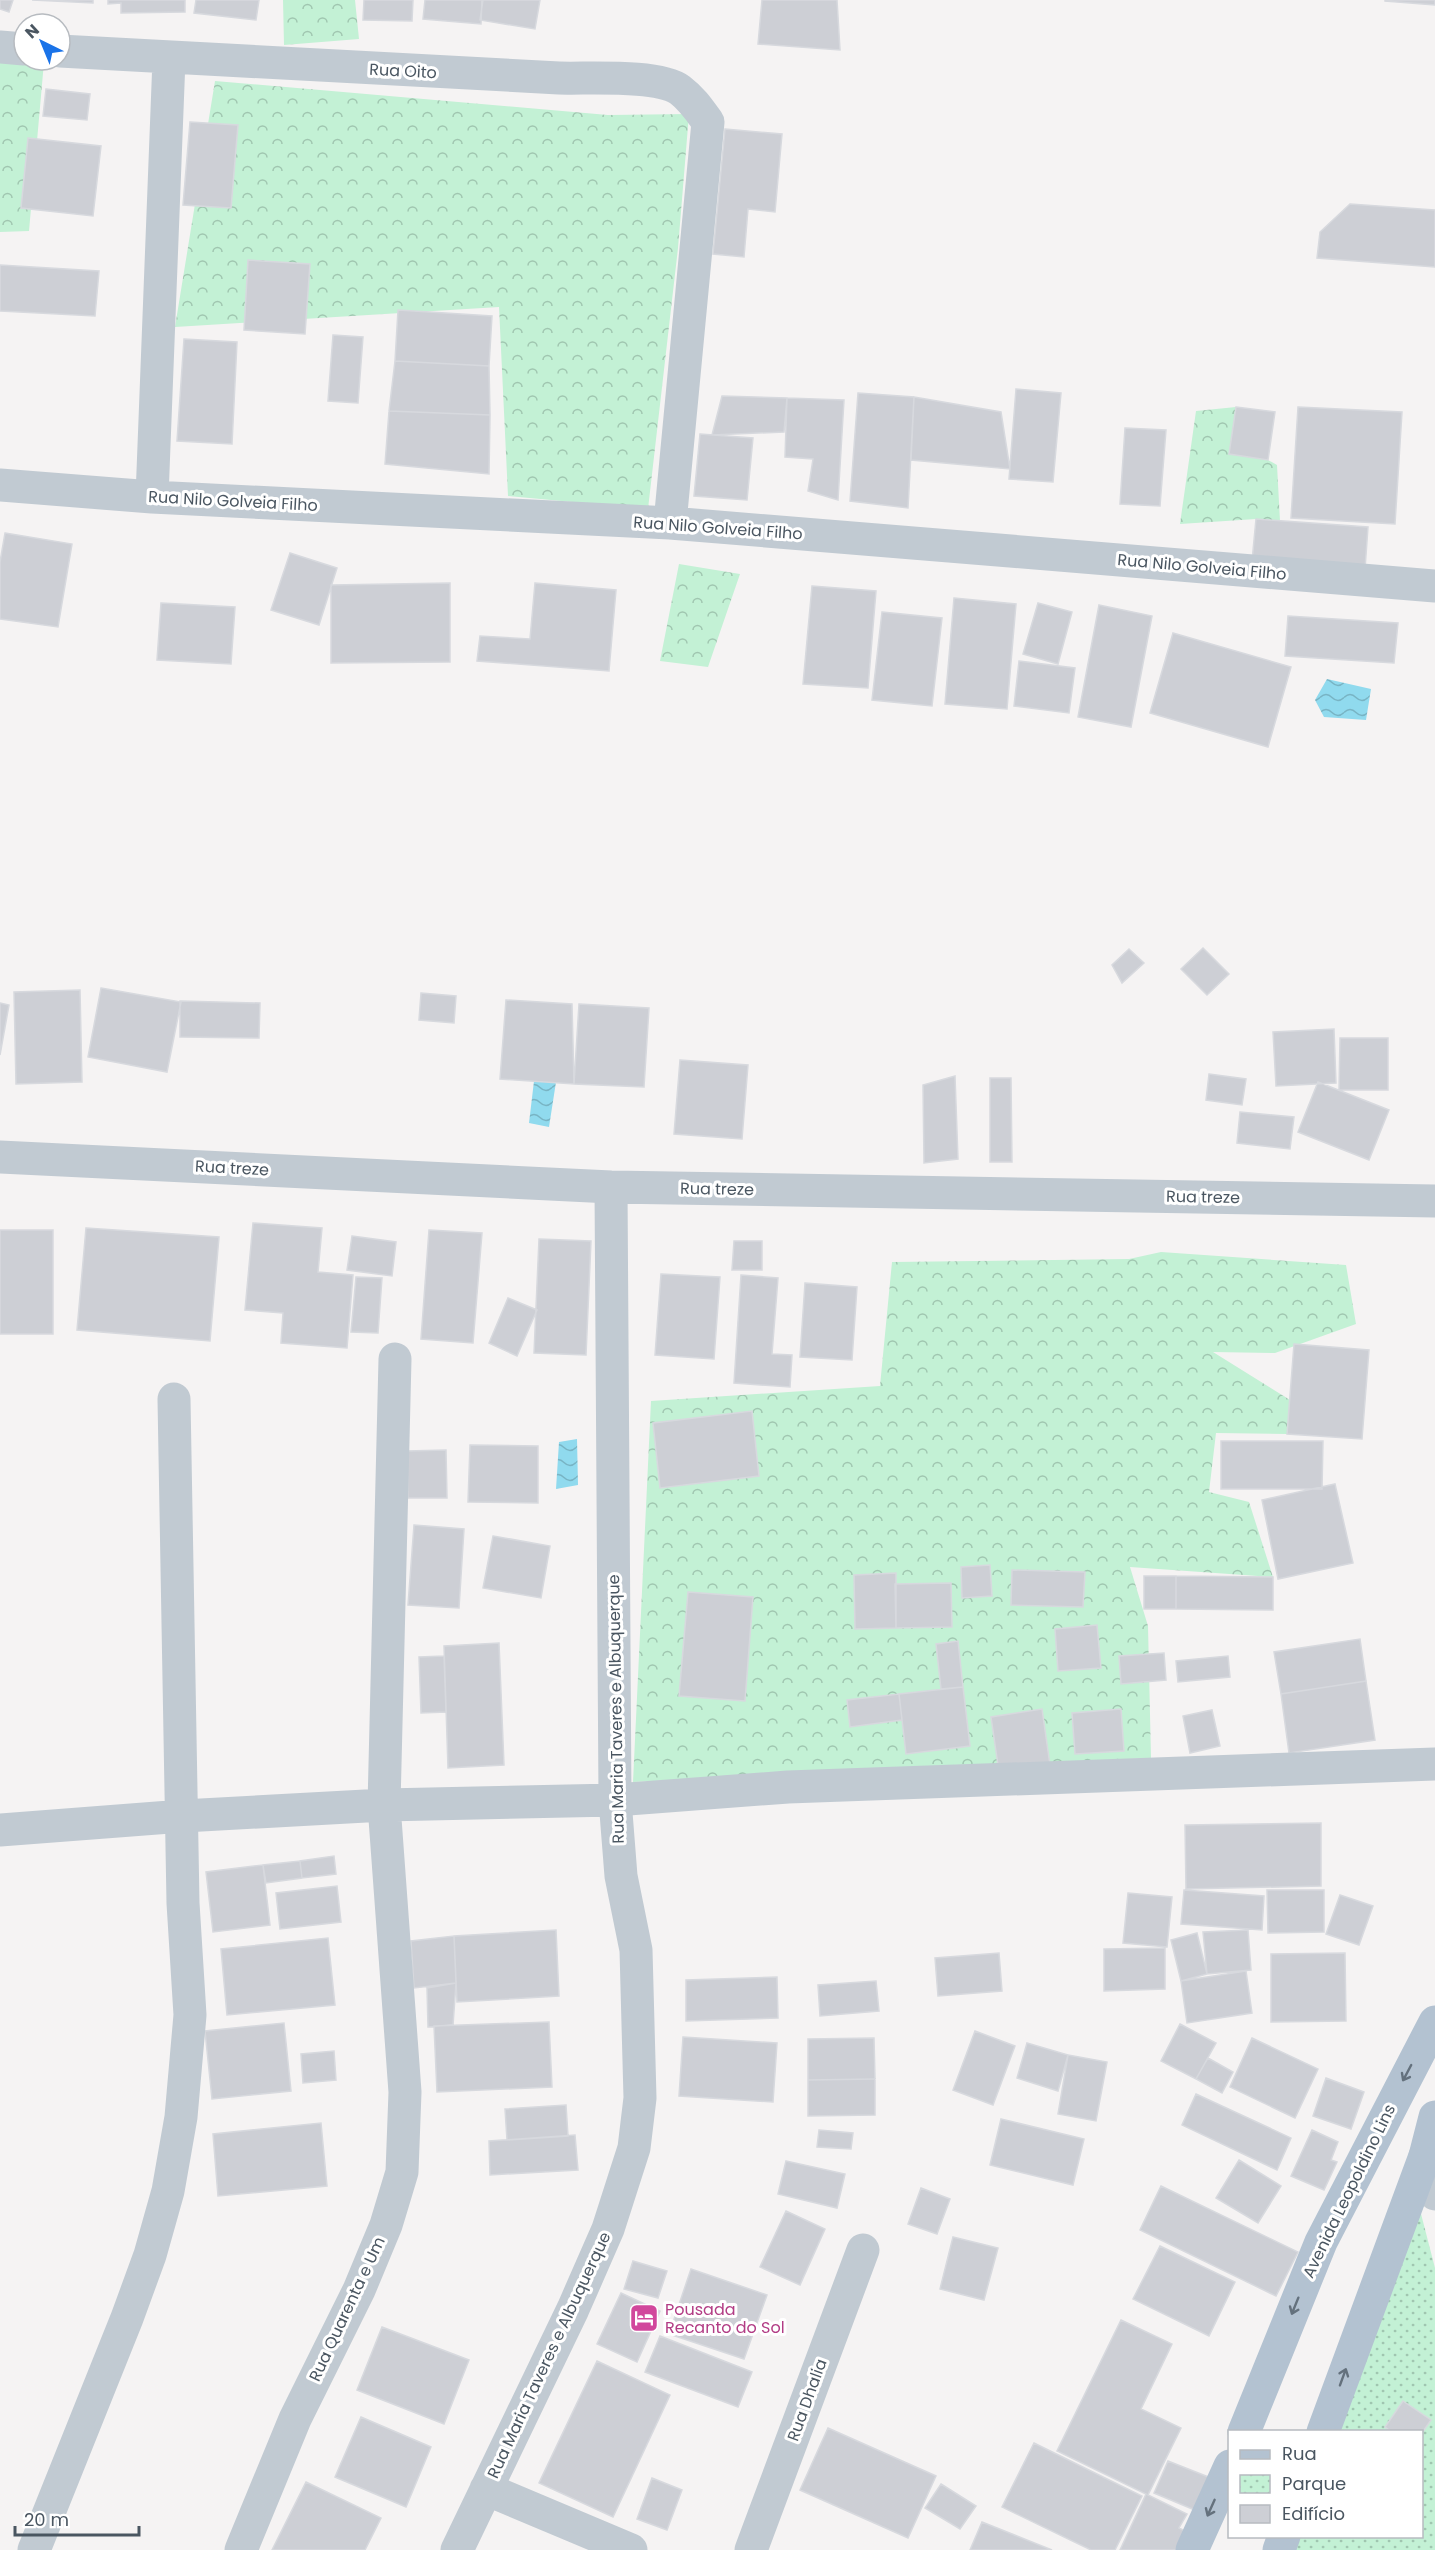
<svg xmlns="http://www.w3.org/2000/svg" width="1435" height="2550" font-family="Poppins,sans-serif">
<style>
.forest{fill:url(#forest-crowns)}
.park{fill:url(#park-dots)}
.water{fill:url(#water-waves)}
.building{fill:#cdcfd5;stroke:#d7d9de;stroke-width:1.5}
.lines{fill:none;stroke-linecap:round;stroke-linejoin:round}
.minor{stroke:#c1cad2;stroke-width:33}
.major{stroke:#b3c2d1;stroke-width:33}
.oneway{stroke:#64717d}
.labels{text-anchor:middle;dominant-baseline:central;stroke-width:6;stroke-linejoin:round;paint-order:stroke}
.street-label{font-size:16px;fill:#4a5661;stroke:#fff}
.hotel-label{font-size:16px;fill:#b23c85;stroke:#fff;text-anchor:start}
</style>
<defs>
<pattern id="forest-crowns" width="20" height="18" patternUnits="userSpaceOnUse" patternTransform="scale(1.5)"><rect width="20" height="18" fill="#c3f1d5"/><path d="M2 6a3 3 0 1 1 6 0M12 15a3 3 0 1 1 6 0" fill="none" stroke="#a0c6b0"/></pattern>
<pattern id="park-dots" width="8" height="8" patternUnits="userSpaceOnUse" patternTransform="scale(1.5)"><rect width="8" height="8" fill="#c3f1d5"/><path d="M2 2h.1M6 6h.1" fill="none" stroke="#a0c6b0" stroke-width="1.8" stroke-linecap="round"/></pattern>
<pattern id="water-waves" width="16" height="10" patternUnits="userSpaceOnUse" patternTransform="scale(1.5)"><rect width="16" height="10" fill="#90daee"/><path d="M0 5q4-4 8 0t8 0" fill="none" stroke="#78b4c4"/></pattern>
</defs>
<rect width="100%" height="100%" fill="#f5f3f3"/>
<path class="forest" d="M283,0H355L359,39L284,45Z
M0,61L44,62L29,231L0,232Z
M215,81L608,115L689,114L678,248L648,509L508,496L499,307L175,327Z
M1236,407L1230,454L1268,460L1277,465L1280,521L1256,519L1180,524L1196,411Z
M679,564L740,574L708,667L660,661Z
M1161,1252L1346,1265L1356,1324L1275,1353L1213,1352L1290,1400L1287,1434L1216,1433L1209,1492L1249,1502L1273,1577L1130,1567L1148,1626L1151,1758L633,1782L651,1401L880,1386L892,1262L1129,1259Z"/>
<path class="park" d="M1419,2206L1435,2268V2550H1289L1284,2537L1422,2536V2432L1327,2431Z"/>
<path class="water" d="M1327,679L1371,689L1366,720L1324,717L1315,700Z
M534,1081L556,1082L549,1127L529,1123Z
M577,1439L578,1485L556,1489L559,1442Z"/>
<path class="building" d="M0,0H13L9,12L0,9Z
M32,0H93V3Z
M108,0H185V12L121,13V3L108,4Z
M196,0H259L256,20L194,13Z
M364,0H413L412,21L363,20Z
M425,0H482L481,24L423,19Z
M483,0H540L535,29L480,20Z
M762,0H837L840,50L758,44Z
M1385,0H1435V5L1385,1Z
M46,89L90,94L87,120L43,116Z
M190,122L238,125L231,208L183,205Z
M725,129L782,134L775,212L748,209L744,257L713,254Z
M28,138L101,146L93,216L21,208Z
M1350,204L1435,210V267L1317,258L1320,232Z
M248,260L310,264L305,334L244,330Z
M0,265L99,271L95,316L0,311Z
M398,310L492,316L489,366L395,361Z
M333,335L363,337L358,403L328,401Z
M184,339L237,342L232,444L177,441Z
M395,361L489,366L490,415L389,411Z
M1016,389L1061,393L1053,482L1009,479Z
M858,393L914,397L908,508L850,501Z
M722,396L787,398L784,432L712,435Z
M914,397L1001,412L1010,469L911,460Z
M787,398L844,400L838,500L808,491L813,459L785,457Z
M1236,407L1275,412L1268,460L1229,454Z
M1298,407L1402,412L1395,524L1291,518Z
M389,411L490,415L489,474L385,464Z
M1125,428L1166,430L1160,506L1120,504Z
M700,434L753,438L747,500L694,496Z
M1256,519L1368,527L1365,569L1252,561Z
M5,533L72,544L58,627L0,619V562Z
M290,553L337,568L319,625L271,610Z
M450,583V662L331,663V585Z
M535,583L616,590L609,671L477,661L480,636L530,639Z
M812,586L876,591L868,688L803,684Z
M954,598L1016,604L1007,709L945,704Z
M161,603L235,607L231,664L157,660Z
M1038,603L1072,612L1058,664L1023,654Z
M1099,605L1152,616L1131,727L1078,717Z
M882,612L942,618L932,706L872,700Z
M1288,616L1398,623L1394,663L1285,656Z
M1173,633L1291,667L1268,747L1150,713Z
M1019,661L1075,668L1069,713L1014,706Z
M1203,948L1229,974L1207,995L1181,969Z
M1129,949L1144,963L1122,983L1112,965Z
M101,988L181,1002L167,1072L88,1057Z
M80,990L82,1082L16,1084L14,992Z
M421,993L456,996L454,1023L419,1020Z
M506,1000L572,1004L574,1084L500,1079Z
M180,1001L260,1003L259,1038L180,1037Z
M0,1003L9,1005L0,1055Z
M579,1004L649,1008L644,1087L574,1084Z
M1334,1029L1336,1083L1276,1086L1273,1032Z
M1340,1038H1388V1090H1339Z
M680,1060L748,1065L742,1139L674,1134Z
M1209,1074L1246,1079L1242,1105L1206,1100Z
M955,1076L958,1159L924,1163L923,1085Z
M990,1078H1011L1012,1162H990Z
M1318,1082L1389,1110L1369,1160L1298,1132Z
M1240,1112L1294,1117L1290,1149L1237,1143Z
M253,1223L322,1228L318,1272L353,1275L347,1348L281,1343L283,1313L245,1310Z
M86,1228L219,1237L210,1341L77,1330Z
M0,1230H53V1334H0Z
M429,1230L482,1233L473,1343L421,1339Z
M352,1236L396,1242L392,1276L347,1270Z
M539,1239L591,1241L586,1355L534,1353Z
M734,1241H762V1270H732Z
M661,1274L720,1277L714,1359L655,1355Z
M741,1275L778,1278L772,1354L792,1355L790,1387L734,1383Z
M356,1277L382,1278L378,1333L351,1332Z
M805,1283L857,1287L852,1360L800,1357Z
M508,1298L537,1310L517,1356L489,1343Z
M1294,1344L1369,1350L1362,1439L1287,1434Z
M752,1411L759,1476L660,1488L653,1423Z
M1221,1441H1323L1322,1489H1221Z
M470,1445L538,1446V1503L468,1502Z
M446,1450L447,1498H408L407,1451Z
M1335,1484L1353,1563L1278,1579L1262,1500Z
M414,1525L464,1529L459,1608L408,1605Z
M493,1536L550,1546L541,1598L483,1588Z
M990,1565L992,1596L962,1598L961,1567Z
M1012,1570L1085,1572L1083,1607L1011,1605Z
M896,1573V1628L855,1629L854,1575Z
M1144,1576H1176V1609H1144Z
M1176,1576L1273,1577V1610L1176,1609Z
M951,1583L952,1627L896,1628L895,1584Z
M688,1592L753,1597L745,1701L679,1696Z
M1097,1625L1101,1668L1058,1671L1055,1629Z
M1360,1639L1366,1681L1281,1694L1274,1652Z
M958,1641L963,1687L941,1689L936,1644Z
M499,1643L504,1765L448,1768L444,1646Z
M1164,1653L1166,1680L1121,1684L1119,1656Z
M444,1656L446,1712L421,1713L419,1657Z
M1228,1656L1230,1677L1178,1682L1176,1661Z
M1366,1681L1375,1740L1289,1753L1281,1694Z
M963,1687L970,1746L906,1754L899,1694Z
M899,1694L902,1720L850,1727L847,1700Z
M1042,1709L1050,1765L999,1772L991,1717Z
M1121,1709L1124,1751L1075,1754L1072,1713Z
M1212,1710L1220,1746L1190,1753L1183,1716Z
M1321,1823V1886L1186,1889L1185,1825Z
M334,1856L336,1874L302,1878L300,1861Z
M300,1861L302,1878L266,1883L263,1865Z
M263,1865L270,1925L213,1932L206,1872Z
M337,1886L341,1922L280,1929L276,1893Z
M1184,1890L1264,1896L1262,1930L1181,1924Z
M1267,1890H1324V1932L1268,1933Z
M1128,1893L1172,1897L1167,1947L1123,1943Z
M1340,1895L1373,1906L1359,1945L1326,1934Z
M556,1930L559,1996L457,2002L454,1936Z
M1248,1930L1251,1970L1207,1974L1203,1932Z
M1197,1933L1207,1974L1181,1981L1171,1940Z
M454,1936L456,1983L414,1988L411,1941Z
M328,1938L335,2005L227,2015L221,1949Z
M1165,1948V1989L1104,1991V1949Z
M999,1953L1002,1991L938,1996L935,1958Z
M1345,1953L1346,2021L1271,2022V1954Z
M1246,1971L1252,2013L1187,2023L1181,1981Z
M777,1977L778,2018L686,2021V1980Z
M876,1981L879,2011L820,2016L818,1985Z
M456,1983L453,2025L428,2027L427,1988Z
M549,2022L552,2087L437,2092L434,2026Z
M284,2023L291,2091L212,2099L205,2031Z
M1180,2024L1216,2043L1196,2079L1161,2061Z
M975,2031L1015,2046L993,2105L953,2090Z
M683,2037L777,2043L773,2102L679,2096Z
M874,2038L875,2079L808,2080V2039Z
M1252,2038L1318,2069L1295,2118L1230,2087Z
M1027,2043L1068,2055L1058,2091L1017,2078Z
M334,2051L336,2080L303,2083L301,2054Z
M1068,2055L1107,2062L1096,2121L1058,2114Z
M1208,2058L1233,2072L1222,2093L1196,2079Z
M1326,2078L1364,2092L1351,2129L1313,2116Z
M875,2079V2115L808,2116V2080Z
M1196,2094L1291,2138L1277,2170L1182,2125Z
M566,2105L568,2136L507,2140L505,2109Z
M1001,2119L1084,2139L1073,2185L990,2165Z
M321,2123L327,2186L218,2196L213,2134Z
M819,2130L853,2133L851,2149L817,2147Z
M1312,2130L1338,2142L1331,2160L1337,2162L1324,2190L1291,2176Z
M575,2135L578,2170L490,2175L489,2141Z
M1239,2160L1281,2186L1258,2223L1216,2198Z
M786,2161L845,2174L837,2208L778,2194Z
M1161,2186L1298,2252L1276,2296L1140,2230Z
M921,2188L950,2199L937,2234L908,2224Z
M786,2211L825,2229L800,2285L760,2267Z
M953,2237L998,2248L984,2300L940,2289Z
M1160,2246L1235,2282L1209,2336L1133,2299Z
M633,2261L667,2271L658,2298L624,2289Z
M691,2269L767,2295L744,2359L669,2334Z
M621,2293L660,2311L637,2362L597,2344Z
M1121,2320L1172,2344L1141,2409L1181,2428L1148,2495L1187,2514L1179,2528L1185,2531L1176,2550H1120L1146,2494L1057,2451Z
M382,2327L469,2360L444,2424L357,2390Z
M660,2336L752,2372L738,2407L645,2372Z
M597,2361L670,2395L613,2517L539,2483Z
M1403,2401L1431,2420L1422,2433V2432H1392L1385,2427Z
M361,2417L431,2447L406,2507L335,2477Z
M828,2428L936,2476L908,2538L800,2490Z
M1034,2443L1142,2496L1115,2550H1091L1002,2507Z
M1168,2461L1211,2478L1197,2511L1154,2493Z
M652,2478L682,2490L667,2530L637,2519Z
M306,2482L381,2518L365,2550H272Z
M941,2484L976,2506L960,2529L925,2508Z
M982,2522L1052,2550H970Z"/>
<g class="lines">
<path class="minor" d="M0,47L24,49
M60,51L559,78C588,79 658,74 680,90C692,99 700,111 708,122L670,523
M0,485L152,497L670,523L1435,586
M152,497L169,59
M0,1157L611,1187L1435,1201
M0,1830L183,1816L384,1805L615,1800L788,1787L1435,1764
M1425,2156L1435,2194
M486,2489L631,2550
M34,2550L127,2318L150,2255L168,2191L181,2117L190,2015L183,1903L174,1399
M241,2550L295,2419L359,2290L386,2225L402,2172L405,2092L384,1805L395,1359
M457,2550L573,2309L608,2229L634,2148L640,2098L636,1950L621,1876L615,1800L611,1187
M751,2550L863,2250"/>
<path class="major" d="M1244,2432L1321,2242L1435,2022
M1323,2432L1425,2156L1435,2117
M1192,2550L1230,2466
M1279,2550L1284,2536"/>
</g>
<defs><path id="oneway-shaft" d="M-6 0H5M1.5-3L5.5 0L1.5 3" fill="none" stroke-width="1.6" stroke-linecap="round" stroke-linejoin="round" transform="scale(1.5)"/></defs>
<g class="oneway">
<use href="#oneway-shaft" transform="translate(1407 2073) rotate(118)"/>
<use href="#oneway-shaft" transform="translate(1295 2306) rotate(112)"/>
<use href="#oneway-shaft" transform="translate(1343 2377) rotate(-70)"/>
<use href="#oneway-shaft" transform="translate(1211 2508) rotate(114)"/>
</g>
<defs>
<g id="hotel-square" transform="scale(1.5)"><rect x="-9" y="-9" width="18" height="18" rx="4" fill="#d1479c" stroke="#fff"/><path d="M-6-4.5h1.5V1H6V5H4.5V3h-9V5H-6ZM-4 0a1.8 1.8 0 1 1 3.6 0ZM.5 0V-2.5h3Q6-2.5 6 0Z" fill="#fff"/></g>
</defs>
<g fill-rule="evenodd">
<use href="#hotel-square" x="644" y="2318"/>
</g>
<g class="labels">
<g class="street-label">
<text transform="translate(403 71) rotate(3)">Rua Oito</text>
<text transform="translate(233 501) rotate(3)">Rua Nilo Golveia Filho</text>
<text transform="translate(718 528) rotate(4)">Rua Nilo Golveia Filho</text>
<text transform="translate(1202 567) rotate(5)">Rua Nilo Golveia Filho</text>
<text transform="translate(232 1168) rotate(3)">Rua treze</text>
<text transform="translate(717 1189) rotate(1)">Rua treze</text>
<text transform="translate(1203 1197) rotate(1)">Rua treze</text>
<text transform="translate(616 1709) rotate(-91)">Rua Maria Taveres e Albuquerque</text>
<text transform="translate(1349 2191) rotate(-64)">Avenida Leopoldino Lins</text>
<text transform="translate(347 2309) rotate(-65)">Rua Quarenta e Um</text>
<text transform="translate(549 2355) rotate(-65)">Rua Maria Taveres e Albuquerque</text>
<text transform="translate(807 2400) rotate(-70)">Rua Dhalia</text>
</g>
<g class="hotel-label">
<text x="665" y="2309">Pousada<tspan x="665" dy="18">Recanto do Sol</tspan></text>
</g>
</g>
<rect x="1228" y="2430" width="195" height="108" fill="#ffffff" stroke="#b7bbc0" stroke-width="1.5"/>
<rect x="1240" y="2450" width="30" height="9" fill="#b3c2d1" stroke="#b7bbc0" stroke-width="1.5"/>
<text x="1282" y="2460" font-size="18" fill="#4a5661">Rua</text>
<rect x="1240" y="2475" width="30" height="18" fill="url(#park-dots)" stroke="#b7bbc0" stroke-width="1.5"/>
<text x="1282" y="2490" font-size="18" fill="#4a5661">Parque</text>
<rect x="1240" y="2505" width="30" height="18" fill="#cdcfd5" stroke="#b7bbc0" stroke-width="1.5"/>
<text x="1282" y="2520" font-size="18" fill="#4a5661">Edifício</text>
<g transform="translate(42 42) rotate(317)"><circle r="28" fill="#ffffff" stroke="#b7bbc0" stroke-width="1.5"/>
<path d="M0-4.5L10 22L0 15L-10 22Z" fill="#1a73e8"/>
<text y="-9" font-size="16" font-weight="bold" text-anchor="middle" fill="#4a5661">N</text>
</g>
<path d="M15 2526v9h124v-9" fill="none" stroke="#4a5661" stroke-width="3"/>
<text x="24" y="2526" font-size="18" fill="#4a5661" stroke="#ffffff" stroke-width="4.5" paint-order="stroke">20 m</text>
</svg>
